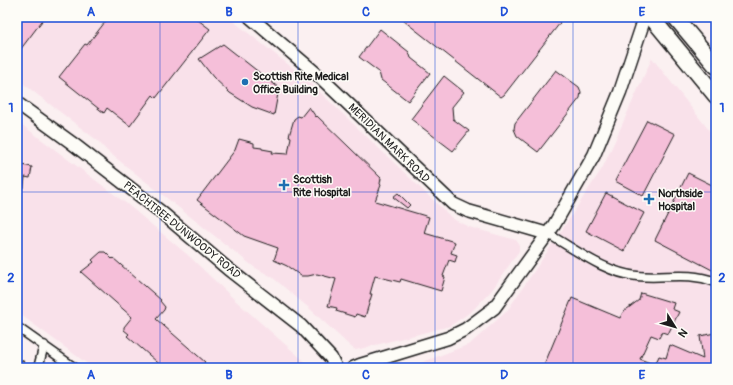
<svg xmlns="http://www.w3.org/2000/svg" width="733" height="385" font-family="Pangolin,sans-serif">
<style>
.built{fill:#f9e1ea}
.building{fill:#f5bfd9;stroke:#1c1c1c}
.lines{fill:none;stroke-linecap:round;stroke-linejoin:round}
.street-casing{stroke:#1c1c1c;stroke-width:11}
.secondary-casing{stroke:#1c1c1c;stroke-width:15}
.highway-casing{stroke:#1c1c1c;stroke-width:18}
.street{stroke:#fdfcf7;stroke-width:8}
.secondary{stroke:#fdfcf7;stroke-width:12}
.highway{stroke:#fdfcf7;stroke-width:15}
.grid{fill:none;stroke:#1d4ed8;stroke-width:1;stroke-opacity:0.55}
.poi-dot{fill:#1f6fb2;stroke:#fdfcf7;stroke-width:1.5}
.labels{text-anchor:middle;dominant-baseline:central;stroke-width:3;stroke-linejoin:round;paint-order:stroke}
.poi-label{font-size:11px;font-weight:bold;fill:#1c1c1c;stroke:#fdfcf7;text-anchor:start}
.street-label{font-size:11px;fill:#1c1c1c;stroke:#fdfcf7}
.neatline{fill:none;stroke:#1d4ed8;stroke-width:1.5}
.grid-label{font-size:13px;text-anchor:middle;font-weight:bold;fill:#1d4ed8}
</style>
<rect width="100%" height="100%" fill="#fbf0f1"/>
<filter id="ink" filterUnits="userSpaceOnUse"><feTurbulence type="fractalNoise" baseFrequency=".025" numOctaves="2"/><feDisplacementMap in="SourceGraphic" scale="8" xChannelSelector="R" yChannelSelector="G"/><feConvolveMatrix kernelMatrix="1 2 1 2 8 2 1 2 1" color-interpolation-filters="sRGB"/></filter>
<g filter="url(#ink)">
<path class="built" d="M17,17H228L304,77L453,219L469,227L516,240L519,244V251L492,290L472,311L450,326L356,350L351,347L309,308L272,277L254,267L107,151L98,141L17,79Z
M652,58L716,139V368H407L470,344L507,311L562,230L603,167Z
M17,121L127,204L189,256L236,301L312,368H93L17,312Z"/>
<path class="building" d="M17,17H45L17,54Z
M109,17H194L210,29L156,98L153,95L130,126L107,108L104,113L59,77L85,44L87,45Z
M399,17H556L560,23L504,95L501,97Z
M380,29L409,52L411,58L430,73L408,101L381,80L379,72L359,57Z
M223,44L279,88L274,115L252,107L230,93L213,77L199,59Z
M556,70L579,87L581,92L580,98L538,152L517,136L514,129L515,123Z
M444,76L464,92L452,107L453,119L469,131L453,151L411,119Z
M309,107L316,117L317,116L381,178L380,184L381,185L375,201L429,217L424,233L455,242L451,253L457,255L455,262L449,260L443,276L445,277L441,291L401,279L400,282L375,276L370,294H372L365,317L356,314L355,317L336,311L337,308L328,306L336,279L317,274L308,276H301L287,266L274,260L278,248L244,236L197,200L235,150L239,139L254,143V147L262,148V149L273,151L272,153L288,154L291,137L289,136L294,119L298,116L301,117Z
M647,120L675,134L643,196L615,181Z
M17,164L32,167L30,178L25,177L24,187L17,186Z
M688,173L716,187V272L655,240Z
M398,193L410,205L407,208L393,197Z
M606,193L644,213L624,251L586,231Z
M101,252H105L112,259L113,258L161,300L160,301L165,307L164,310L156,319L205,362L200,368H164L127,336L129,334L124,330V327L132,317L81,272L94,262L92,260Z
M641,293L674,303L672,309L679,312L668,334L662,332L659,338L651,335L640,359L655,365L659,356L666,358L670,345L703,359L700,336L715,333L716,368H543L572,298L620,318L623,312L639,300Z"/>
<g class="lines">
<g class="street-casing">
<path id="street" d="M548,234C575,249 605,273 637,276C667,279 685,271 716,282
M17,327L75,368
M19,368L20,365
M38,368L44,345"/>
</g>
<g class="secondary-casing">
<path id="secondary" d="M250,17L319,76L453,204L468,211L548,234
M17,103L72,143L161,212L228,269L301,326L331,358L336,368
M353,368L360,365L448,338L466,329L494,308L554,225L594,155L620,92L645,17"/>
</g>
<g class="highway-casing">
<path id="highway" d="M651,17L716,96
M675,17L716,66"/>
</g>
<use href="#street" class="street"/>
<use href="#secondary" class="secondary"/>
<use href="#highway" class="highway"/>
</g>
</g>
<path class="grid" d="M160,17V368M298,17V368M435,17V368M573,17V368M17,192H716"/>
<g class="poi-dot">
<circle cx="245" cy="82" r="4"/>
<path d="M282 179h4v4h4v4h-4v4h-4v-4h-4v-4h4z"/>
<path d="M647 193h4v4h4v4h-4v4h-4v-4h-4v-4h4z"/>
</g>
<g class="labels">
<g class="poi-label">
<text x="253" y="76">Scottish Rite Medical<tspan x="253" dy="13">Office Building</tspan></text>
<text x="293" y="179">Scottish<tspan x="293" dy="13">Rite Hospital</tspan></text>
<text x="658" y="193">Northside<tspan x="658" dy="13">Hospital</tspan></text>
</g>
<g class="street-label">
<text transform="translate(389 143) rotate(44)">MERIDIAN MARK ROAD</text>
<text transform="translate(182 230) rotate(39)">PEACHTREE DUNWOODY ROAD</text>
</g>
</g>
<rect width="733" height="385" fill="none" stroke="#fdfcf7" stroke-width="44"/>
<g transform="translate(675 327) rotate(127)" stroke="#fdfcf7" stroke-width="3" paint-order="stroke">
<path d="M0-3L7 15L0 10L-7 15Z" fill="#1c1c1c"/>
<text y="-6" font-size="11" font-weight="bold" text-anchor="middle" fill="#1c1c1c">N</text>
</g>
<rect x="22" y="22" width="689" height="341" class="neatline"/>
<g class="grid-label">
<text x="91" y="16">A</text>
<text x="229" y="16">B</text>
<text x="366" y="16">C</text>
<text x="504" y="16">D</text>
<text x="642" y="16">E</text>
<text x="11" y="112">1</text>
<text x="722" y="112">1</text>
<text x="11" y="282">2</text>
<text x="722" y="282">2</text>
<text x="91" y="379">A</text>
<text x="229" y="379">B</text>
<text x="366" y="379">C</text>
<text x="504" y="379">D</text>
<text x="642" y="379">E</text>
</g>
</svg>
